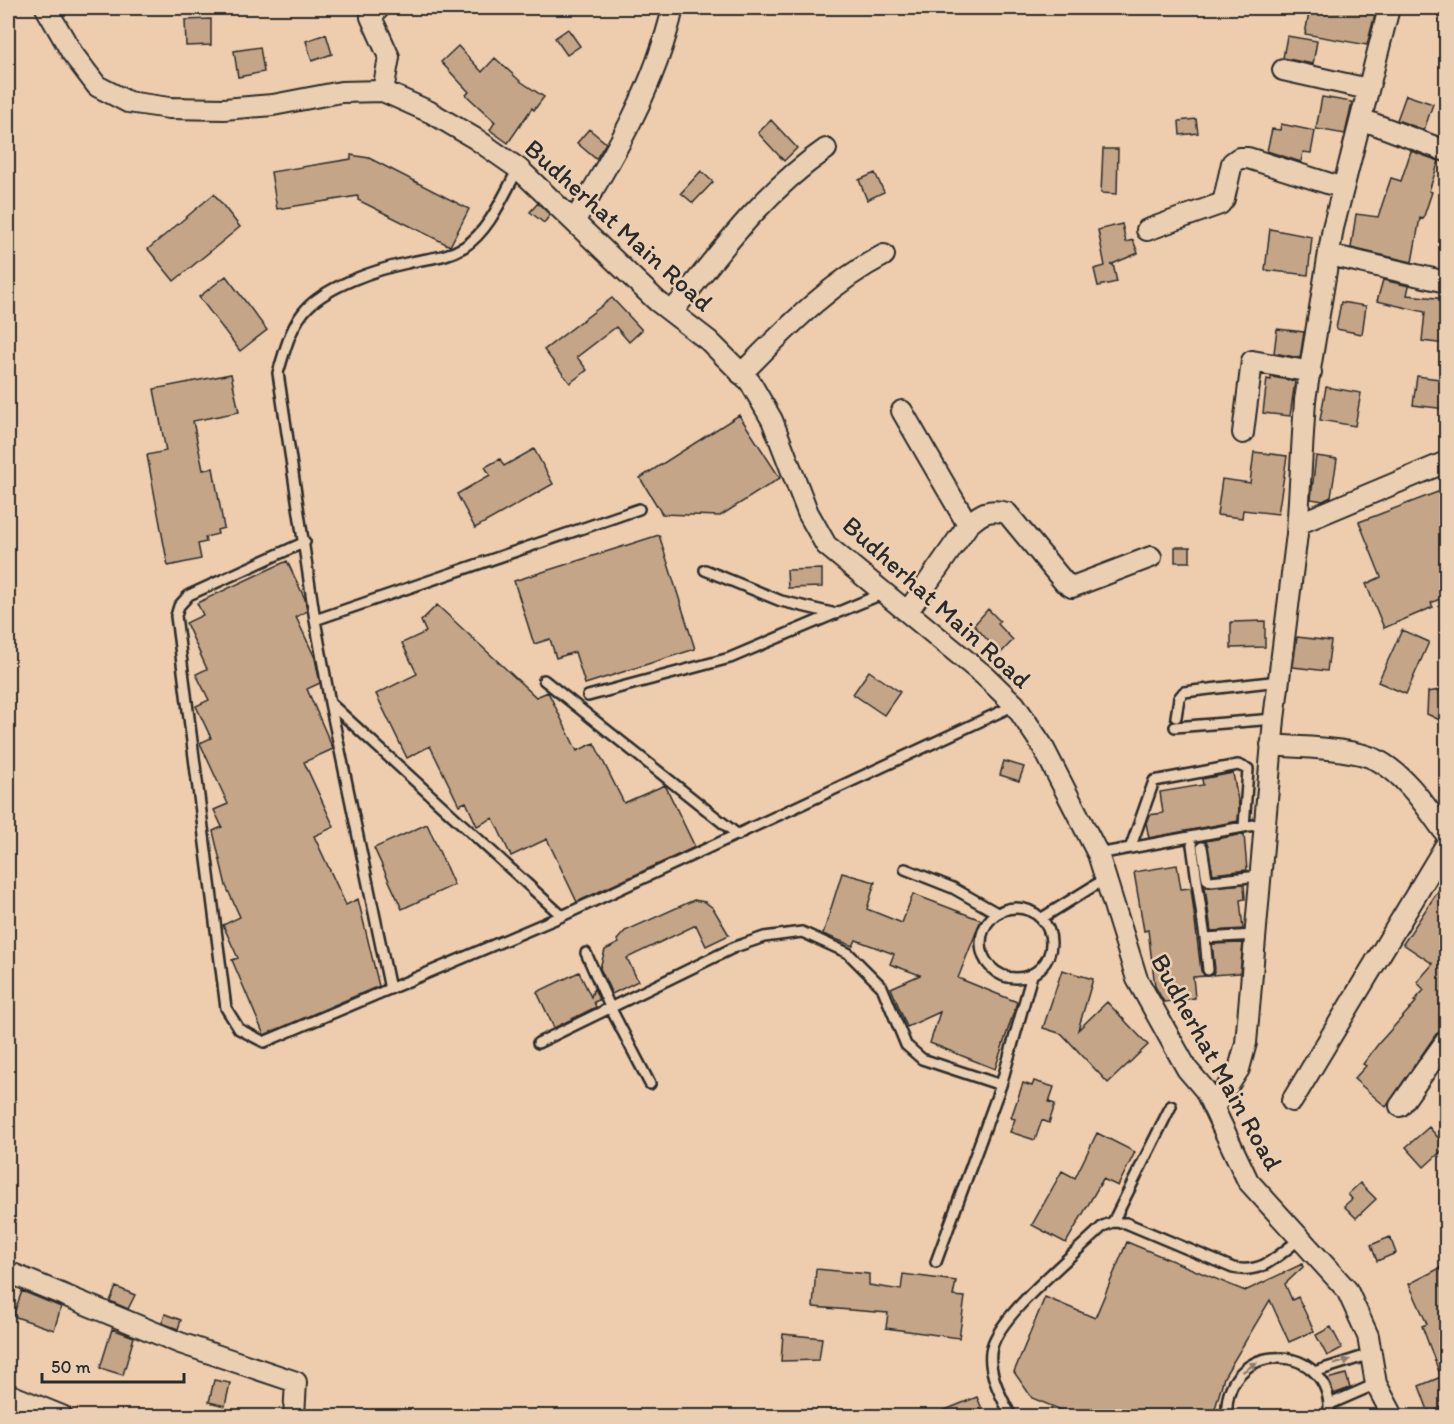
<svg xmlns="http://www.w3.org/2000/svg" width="1454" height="1424" font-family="Itim,sans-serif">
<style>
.building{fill:#c5a587;stroke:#2b2b2b;stroke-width:1.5}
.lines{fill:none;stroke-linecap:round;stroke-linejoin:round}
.service-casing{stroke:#2b2b2b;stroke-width:14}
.minor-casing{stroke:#2b2b2b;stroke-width:24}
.service{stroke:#ebcfb2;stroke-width:9}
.minor{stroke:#ebcfb2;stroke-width:20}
.oneway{fill:#8b7d6e}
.labels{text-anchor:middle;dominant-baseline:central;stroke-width:5;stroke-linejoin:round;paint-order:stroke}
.street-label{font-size:26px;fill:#2b2b2b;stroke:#ebcfb2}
</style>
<rect width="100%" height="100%" fill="#edcdad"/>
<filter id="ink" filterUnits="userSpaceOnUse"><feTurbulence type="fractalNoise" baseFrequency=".0167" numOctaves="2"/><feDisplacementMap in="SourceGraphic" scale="12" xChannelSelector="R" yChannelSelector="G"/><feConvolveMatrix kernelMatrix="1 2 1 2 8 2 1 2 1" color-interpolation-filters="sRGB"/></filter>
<g filter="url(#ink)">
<path class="building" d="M1310,8H1339L1375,14L1367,45L1305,34Z
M211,19V45L186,46L185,20Z
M568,29L580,46L567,55L555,38Z
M326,34L332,54L312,61L306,41Z
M1287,36L1317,41L1313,64L1283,58Z
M458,46L482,72L495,58L520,81L544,97L534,110L532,108L508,143L490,130L495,122L466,95L469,92L441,62Z
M260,47L264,72L238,77L234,51Z
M1406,95L1433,104L1424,130L1397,120Z
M1322,97L1352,102L1345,134L1316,129Z
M1196,119L1198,133L1180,135L1179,121Z
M771,120L797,148L784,161L758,133Z
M1281,124L1315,131L1311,153L1303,152L1301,162L1267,151L1272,129L1280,130Z
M589,129L606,143L596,159L577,143Z
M1103,149H1118L1117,194L1101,193Z
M1411,151L1439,161L1429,191L1432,192L1423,219L1420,218L1412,262L1351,248L1356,214L1378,217L1391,178L1401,181Z
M351,155L369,158L469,209L450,246L358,200V196L277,209L271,172L351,159Z
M701,171L713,182L693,203L681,193Z
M875,173L884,192L867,200L859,180Z
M214,194L240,227L174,281L148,249Z
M538,203L550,215L544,223L530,212Z
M1122,224L1126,242L1133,240L1138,253L1110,265L1113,264L1117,282L1098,286L1094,269L1105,266L1098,230Z
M1270,229L1312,237L1308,275L1265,270Z
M226,276L267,330L240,351L199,297Z
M1383,280L1409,286L1407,295L1446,299V344L1422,341L1425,312L1377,301Z
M612,298L642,330L629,342L616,327L577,357L587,370L570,383L544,350Z
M1341,302L1366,306L1362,334L1336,329Z
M1277,329L1304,332L1300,358L1274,353Z
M231,374L239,412L193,421L203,470L213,468L224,528L217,530L218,534L205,537L206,542L198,544L201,559L168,566L147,455L166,451L154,389Z
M1417,376L1446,380V409L1413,405Z
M1271,377L1295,381L1290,416L1263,413L1267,379L1271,380Z
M1326,387L1361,393L1355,426L1320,420Z
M739,415L780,478L720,516L662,514L640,478Z
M534,449L553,484L475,528L457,494L490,475L485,467L500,459L504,466Z
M1254,452L1287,456L1278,514L1243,510L1242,518L1217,515L1222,479L1250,483Z
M1316,456L1337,459L1331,497L1323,501L1311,499Z
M1443,490L1446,499V596L1431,603L1433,607L1384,628L1366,584L1381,577L1359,522Z
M659,535L695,649L585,684L575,652L556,658L550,639L534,644L514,581Z
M1175,547H1190V562H1175Z
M287,561L305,599L307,611L296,617L315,658L320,683L307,689L333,749L304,762L334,827L314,836L346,905L358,899L379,986L264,1035L232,960L238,958L223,925L240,917L226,886L213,831L222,827L214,810L228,804L200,743L211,738L196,706L209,700L196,674L207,669L186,623L203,615L197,603Z
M822,569V587L788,588L787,570Z
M437,605L536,697L548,692L577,751L594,743L624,803L665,785L695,847L577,902L547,839L511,856L493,818L477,826L466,802L459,805L430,746L407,758L376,694L417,674L402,643L426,632L421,621Z
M988,609L1000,621L998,624L1013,640L1000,654L974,625Z
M1265,621V647L1231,648V622Z
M1402,630L1429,642L1406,694L1378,682Z
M1297,637L1331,641L1327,671L1293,667Z
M869,671L900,692L884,715L853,694Z
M1446,689V723L1427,714L1428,692Z
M1004,761L1024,767L1019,781L1000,775Z
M1233,773L1239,806L1238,821L1149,838L1146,823L1149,815L1163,813L1160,792L1203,785L1202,779Z
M427,824L454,885L402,909L374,848Z
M1244,834L1247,870L1213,874L1206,841Z
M1177,865L1181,889L1191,888L1201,971L1205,976L1193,977L1195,998L1164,1002L1155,986L1148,930L1144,931L1134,872Z
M842,873L875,882L867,909L902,923L913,894L981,920L958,978L1017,1002L995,1069L930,1043L940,1012L907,1027L891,988L920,975L890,964L894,954L856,940L853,946L823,934Z
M1446,879V1029L1436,1034L1386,1107L1354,1079L1366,1066L1363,1064L1379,1043L1416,1002L1414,1001L1424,990L1417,982L1433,964L1403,944Z
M1244,884L1245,899L1240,900L1243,929L1211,931L1205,887Z
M694,900L705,902L713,908L729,935L706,946L696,925L627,958L638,981L612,994L600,968L605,950L619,943L617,940L625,931Z
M1243,943L1240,973L1212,975L1215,969L1212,944Z
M1062,970L1093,979L1078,1030L1107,1002L1148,1045L1108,1083L1062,1034L1043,1028Z
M579,972L591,997L594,988L599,1000L594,1002L596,1007L554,1028L537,992Z
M1034,1081L1054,1087L1049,1102L1055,1104L1049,1123L1042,1120L1035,1140L1010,1132L1015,1119L1011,1118L1023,1083L1032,1086Z
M1429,1127L1446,1147L1424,1167L1406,1147Z
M1097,1133L1135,1152L1118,1186L1103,1179L1066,1243L1032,1225L1062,1171L1075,1178Z
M1360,1183L1376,1199L1356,1218L1344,1206L1352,1199L1348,1194Z
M1390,1237L1396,1253L1377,1261L1371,1245Z
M1127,1242L1245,1291L1302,1264L1303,1267L1285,1284L1292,1300L1298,1297L1314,1331L1289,1342L1270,1300L1224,1377L1213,1416H1076L1032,1398L1014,1372L1045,1297L1095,1318Z
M1440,1268L1446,1281V1406L1429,1413L1419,1386L1441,1377L1422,1326L1427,1324L1409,1284Z
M816,1269L869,1274V1285L901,1290L903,1274L956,1281L953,1296L965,1297L959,1338L886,1328L888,1313L813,1307Z
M116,1287L135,1295L128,1309L110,1301Z
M22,1291L61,1307L54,1330L13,1316Z
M165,1314L181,1320L178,1329L162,1323Z
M1331,1327L1342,1348L1327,1356L1316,1335Z
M112,1329L134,1337L123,1375L100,1368Z
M783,1334L822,1338L819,1360L781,1361Z
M1346,1374L1350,1388L1333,1394L1327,1379Z
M214,1380L230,1383L225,1406L209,1402Z
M977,1397L985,1416H930Z"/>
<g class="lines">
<g class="service-casing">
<path id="service" d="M518,169C503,196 490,230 464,247C446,258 427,258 407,263C378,269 330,285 308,307C291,324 285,350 278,373L315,620L330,703L562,916
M305,542L189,595L179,606L176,616L226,1008L239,1029L264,1042L562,916L1015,705
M705,570L781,601L836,614
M315,620L639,509
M544,680L738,835
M588,696L730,658L884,593
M330,703L390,989
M1176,717L1179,698L1184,692L1279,681
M1175,727L1274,719
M1192,845L1205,938L1255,935
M1131,846L1154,781L1238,765L1248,769L1244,827
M1202,847L1207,879L1210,881L1260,876
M1098,854L1265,823
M905,869L953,888L997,913
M981 943a35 35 0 1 1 70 0a35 35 0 1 1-70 0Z
M1042,918L1105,879
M1205,938L1208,970
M586,953L610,1007L650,1084
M538,1043L735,947L764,937L802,932L848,953L882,987L906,1045L922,1059L1001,1085
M1113,1222L1171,1106
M936,1262L1001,1085L1032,975
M1314,1372L1371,1354
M1330,1404L1376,1384
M1011,1416C1001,1397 986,1370 992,1347C1001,1313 1076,1253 1103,1226L1113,1222L1126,1223L1233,1268C1263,1274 1277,1256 1300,1239
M1227,1416C1222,1338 1335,1339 1329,1416"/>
</g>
<g class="minor-casing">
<path id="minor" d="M46,8L72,53L97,86L128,102L169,108L224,109L273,105L341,92L383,91L430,112L476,139L519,169L657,301L709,341L750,382L772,420L808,513L826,545L985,676L1015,705L1042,745L1098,854L1137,979L1187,1069L1205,1090L1248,1181L1347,1290L1368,1336L1376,1384L1393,1416
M379,8L371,17L389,57L383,91
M1283,70L1368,89
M1361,119L1446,151
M575,220C616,152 655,86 673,8
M1147,230L1220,204L1224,199L1232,163L1239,158H1248L1343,188
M1330,255L1446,282
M672,312C720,252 762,193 826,149
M741,374C784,331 829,283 884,255
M902,411L968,525
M1243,433L1252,361L1311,372
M1298,524L1446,462
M908,611L968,525C981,513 989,508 1007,513L1064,582L1072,587L1151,557
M1271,745C1301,748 1351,747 1377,760C1407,776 1426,807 1446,834
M1292,1101L1446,845
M1400,1106L1446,1041
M1214,1107L1239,1069L1246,1043L1274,719L1297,534L1305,400L1333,228L1389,8
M8,1272L180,1343L296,1382L294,1416
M8,1394L62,1416"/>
</g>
<use href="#service" class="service"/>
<use href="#minor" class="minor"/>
</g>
<defs><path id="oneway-solid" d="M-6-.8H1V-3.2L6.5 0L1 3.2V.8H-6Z" transform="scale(1.5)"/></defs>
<g class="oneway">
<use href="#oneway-solid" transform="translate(1342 1362) rotate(-17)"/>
<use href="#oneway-solid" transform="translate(1250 1367) rotate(-33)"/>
</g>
</g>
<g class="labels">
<g class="street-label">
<text transform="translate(619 225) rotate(42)">Budherhat Main Road</text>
<text transform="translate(937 602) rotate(42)">Budherhat Main Road</text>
<text transform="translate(1217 1062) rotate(61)">Budherhat Main Road</text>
</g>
</g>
<rect width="1454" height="1424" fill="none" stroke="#ebcfb2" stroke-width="30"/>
<rect x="15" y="15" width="1424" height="1394" fill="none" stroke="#2b2b2b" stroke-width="2" filter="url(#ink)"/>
<path d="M42 1373v9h142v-9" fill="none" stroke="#2b2b2b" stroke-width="3"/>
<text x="51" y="1373" font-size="18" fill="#2b2b2b" stroke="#ebcfb2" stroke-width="4.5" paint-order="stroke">50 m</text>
</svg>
